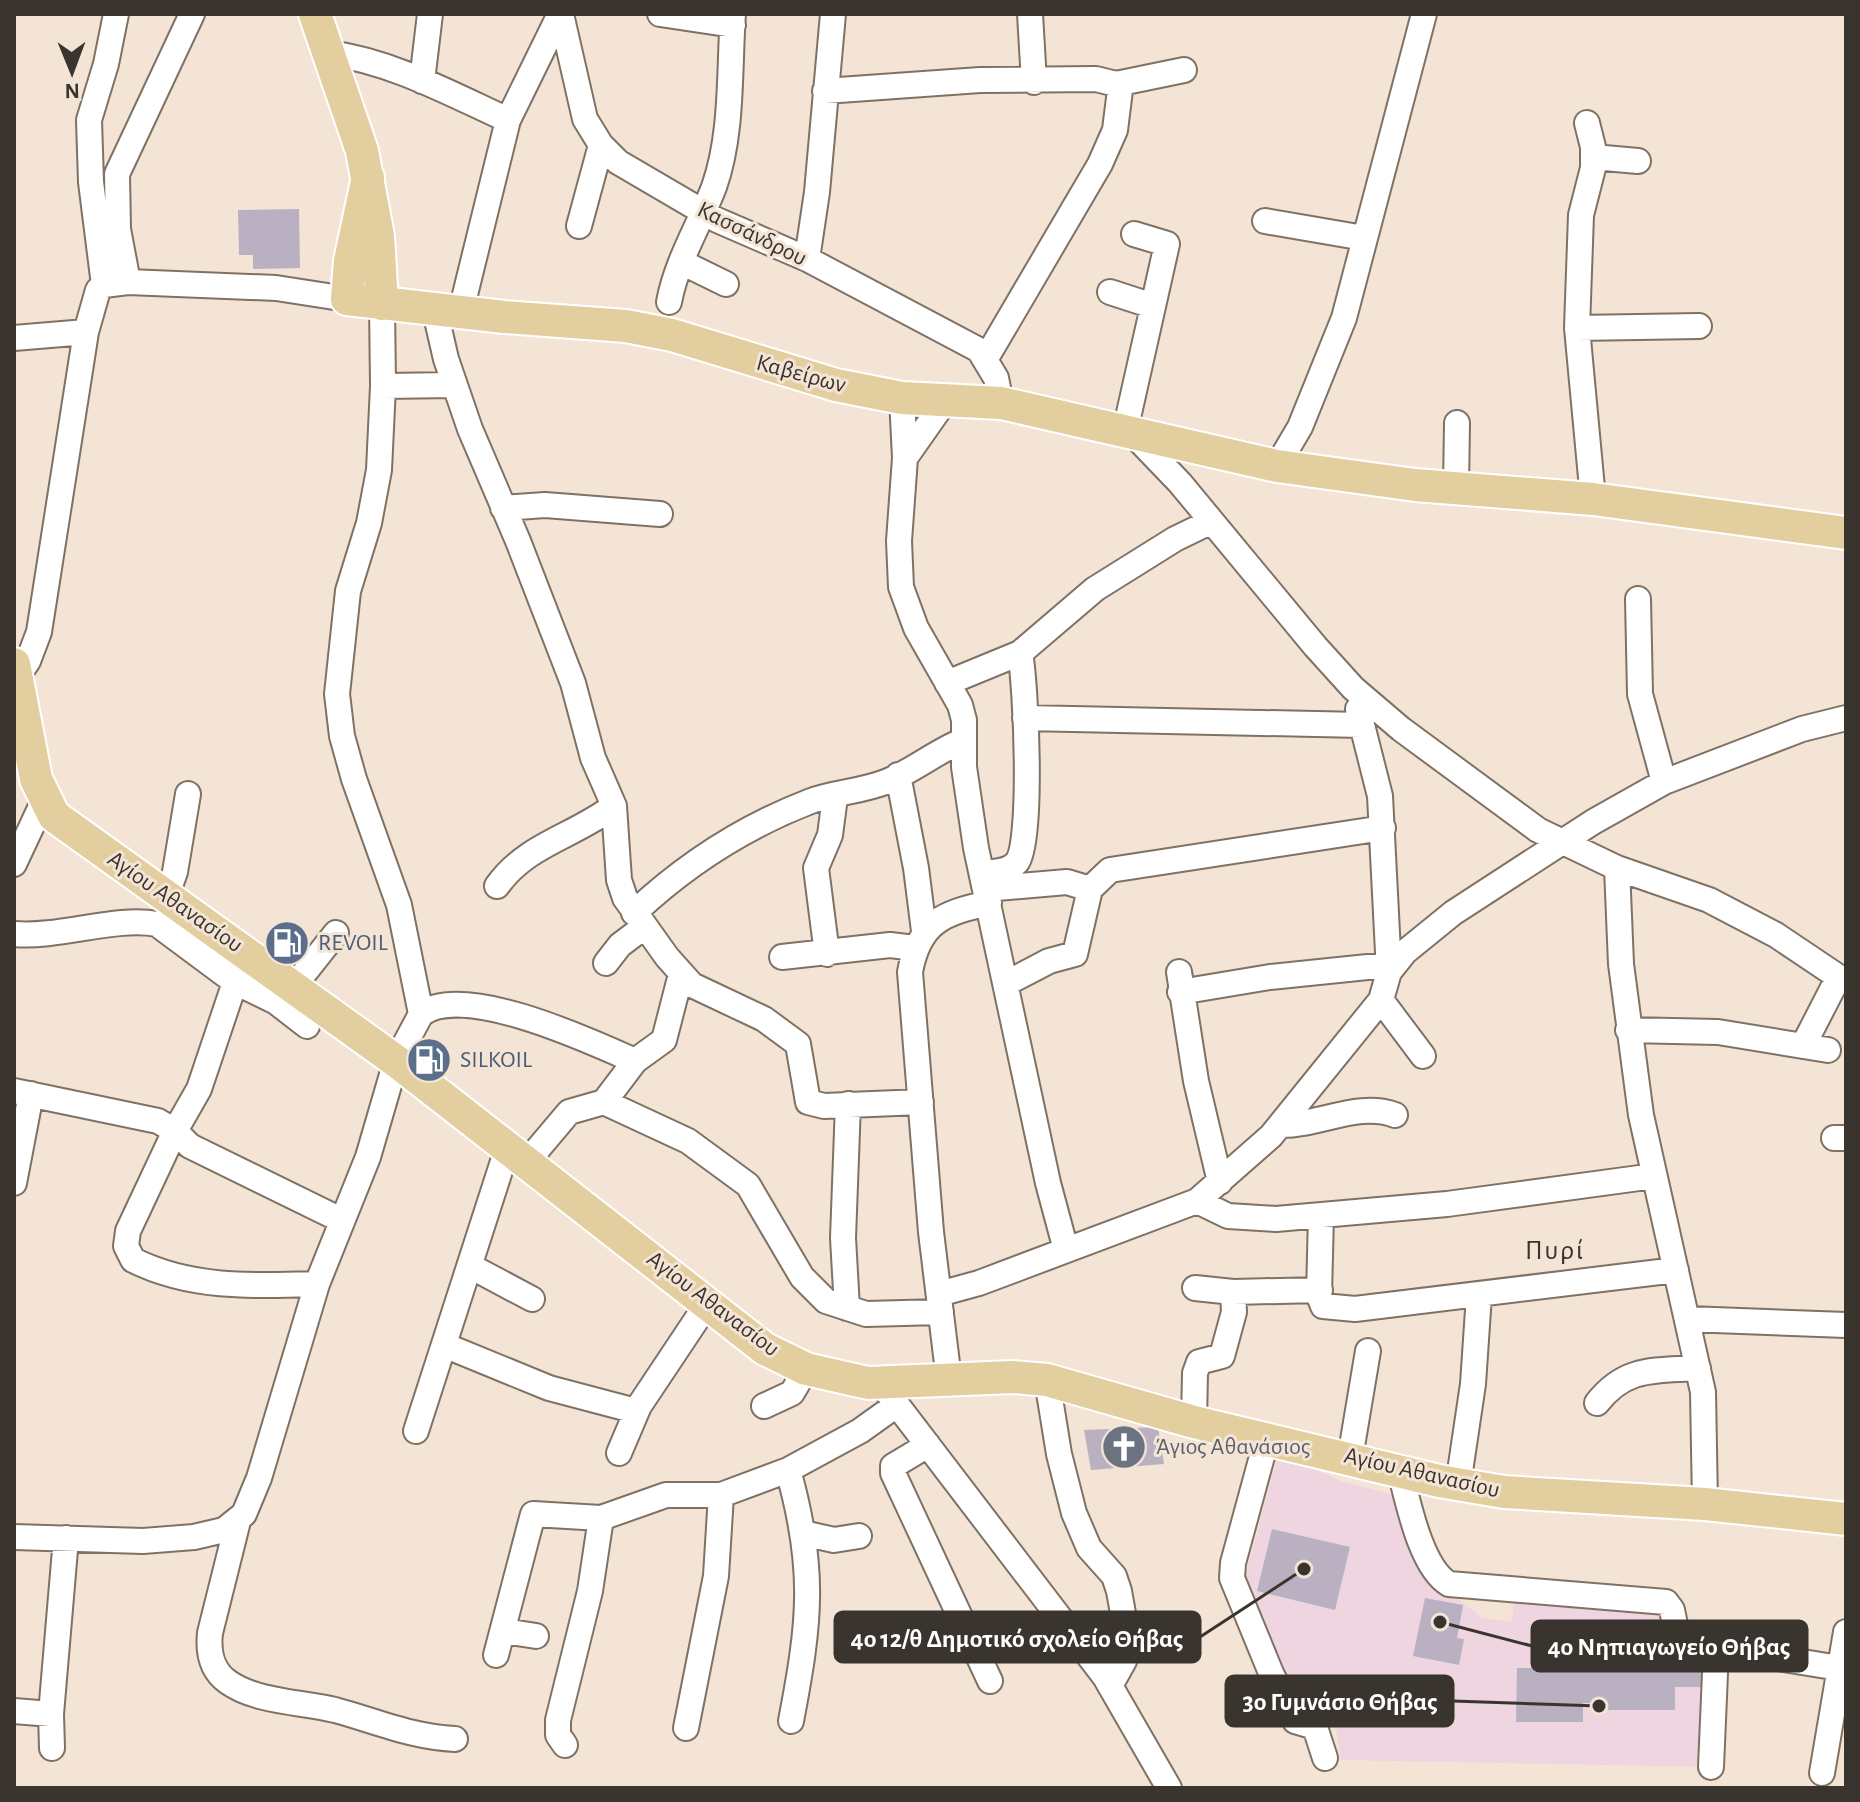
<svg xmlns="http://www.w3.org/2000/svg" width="1860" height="1802" font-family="'Alegreya Sans',sans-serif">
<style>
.education{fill:#eed5df}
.building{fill:#b9b1c2}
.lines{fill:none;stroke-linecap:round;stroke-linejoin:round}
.minor-casing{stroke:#7f7164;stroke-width:28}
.major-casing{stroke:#fff;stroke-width:36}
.minor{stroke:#fff;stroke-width:24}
.major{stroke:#e3cea0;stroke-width:32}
.labels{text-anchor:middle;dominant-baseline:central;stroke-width:6;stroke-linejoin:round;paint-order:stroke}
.street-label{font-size:24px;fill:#3a342e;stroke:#f4e4d6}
.service-label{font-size:24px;fill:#4e5e75;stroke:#f4e4d6;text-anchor:start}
.worship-label{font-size:24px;fill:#5b616d;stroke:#f4e4d6;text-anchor:start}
.quarter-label{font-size:28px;letter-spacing:2px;fill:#3a342e;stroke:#f4e4d6}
.leader{fill:none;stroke:#3a342e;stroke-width:3}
.callout-dot{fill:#3a342e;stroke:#f4e4d6;stroke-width:3}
.callout{fill:#3a342e;stroke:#3a342e;stroke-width:3}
.callout-label{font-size:26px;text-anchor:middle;font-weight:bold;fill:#fff}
</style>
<rect width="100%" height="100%" fill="#f4e4d6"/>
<path class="education" d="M1279,1452L1343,1482L1410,1499L1438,1582L1482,1618L1512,1622L1515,1591L1681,1610L1679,1639L1723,1648L1714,1767L1341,1760L1336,1729L1328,1722L1301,1712L1248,1592L1245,1577Z"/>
<path class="building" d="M299,209L300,268L253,269V255H239L238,210Z
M1158,1427L1164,1464L1091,1470L1084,1430Z
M1272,1529L1350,1547L1335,1610L1257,1591Z
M1425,1598L1463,1605L1457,1638L1464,1639L1459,1665L1413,1656Z
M1592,1661H1710V1687H1675V1710H1596V1703H1583V1722H1516L1517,1668H1592Z"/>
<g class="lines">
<g class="minor-casing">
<path id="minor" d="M561,14L585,119L601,145L618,162L717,220L807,259L979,350L996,378L1001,403
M660,14L733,25
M1030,14L1034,82
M328,53C391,61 451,94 508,120
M422,81L430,14
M1116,84L1184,70
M825,91L980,80L1096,79L1116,84L1120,90L1115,130L1100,164L985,360
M1587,123L1593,147V168L1581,215L1577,328L1593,499
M1593,157L1638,161
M1265,221L1364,238
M579,226L601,145
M807,259L817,192L833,14
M681,262L726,284
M128,282L118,229L117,174L192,14
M104,285L91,182L89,120L106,64L116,14
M1110,292L1153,306
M669,302C677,260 699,226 714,187C733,134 729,69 733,14
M434,307L446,359L470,429L518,541L573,683L593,758L614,806L619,880L625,898L667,957L692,985L764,1019L798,1044L808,1102L824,1106L921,1102
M461,311L508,120L560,14
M1577,328L1699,326
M14,338L86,332
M383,386L455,385
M902,398L905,458L899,541L901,587L916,628L960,705L964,720V767L976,848L1048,1183L1066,1250
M1125,431L1167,244L1134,234
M1131,432L1180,483L1315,646L1353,688L1401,729L1538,830L1617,868L1709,900L1776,935L1846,982
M905,458L945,401
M1277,466L1300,427L1344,318L1424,14
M1456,488L1457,423
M503,508L545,505L660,514
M1638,599L1640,694L1664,782
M17,677L28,661L39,632L86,332L98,290L104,285L128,282L276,288L347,299
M947,683L1020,653L1095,589L1175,539L1210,522
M1358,709L1380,796L1389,972
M1025,718L1362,725
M898,775L916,868L924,931
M14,864L44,800
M1617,868L1621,964L1641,1115L1703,1392L1705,1504
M982,873C994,872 1009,872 1017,862C1033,841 1026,684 1020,653
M497,886C527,844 573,837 614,806
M986,889L1067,882L1090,889
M166,897L175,872L188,794
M634,913C685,865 746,826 811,801C835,792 861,792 888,781C914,770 937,751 964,740
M14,934C60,938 116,916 157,924L235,982L276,1002L307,1026
M827,954L816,868L830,835L835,797
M782,957L890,945L915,948
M606,963L620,945L644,927
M1179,972L1196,1081L1220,1182
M235,982L199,1089L175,1131L190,1146L341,1220
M1007,983L1049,961L1075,954L1090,889L1110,870L1383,828
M294,986L336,933
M1180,992L1270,977L1387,965
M1381,1000L1423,1056
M421,1014C463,982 590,1041 635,1061
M1628,1030L1718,1032L1828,1050
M1803,1046L1838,978
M14,1091L158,1121L175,1131L128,1231L126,1246L133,1260C191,1289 254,1286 317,1284
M604,1102L688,1141L748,1185L802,1277L826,1301L866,1314L941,1312
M1280,1125C1318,1126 1359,1101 1395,1115
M1834,1138H1846
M526,1163L569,1112L604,1102L635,1061L664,1040L681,974
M14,1183L31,1094
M1197,1201L1228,1216L1276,1219L1447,1204L1654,1176
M1321,1215L1319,1296L1323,1306L1355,1309L1676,1270
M470,1266L532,1299
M1195,1288L1233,1292L1320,1290
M939,1294L979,1283L1197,1201L1271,1136L1381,1000L1389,972L1405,952L1453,913L1593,822L1664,782L1802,729L1846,718
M847,1308L843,1238L848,1104
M1688,1319L1846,1325
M444,1345L549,1388L636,1411
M949,1380L931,1232L910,972C919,922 943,913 989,903
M1047,1380L1059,1454L1074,1513L1089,1548L1114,1576L1119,1591L1124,1619V1661L1110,1686
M888,1393L1105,1677L1169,1788
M1597,1403C1626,1366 1655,1371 1698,1368
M764,1406L792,1393L806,1369
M1194,1422L1195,1373L1199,1362L1222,1356L1234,1312L1233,1292
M416,1431L507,1149
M1267,1438L1233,1563L1232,1578L1271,1673L1295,1721L1315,1727L1325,1758
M928,1445L893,1466V1473L990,1681
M619,1453L639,1406L707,1304
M1350,1458L1368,1351
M788,1470C816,1569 810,1622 791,1721
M1400,1471C1408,1502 1421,1568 1449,1584L1666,1602L1672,1610L1677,1634L1693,1644L1839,1668
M1458,1485L1473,1384L1479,1295
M238,1521L210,1633C208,1652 211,1670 228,1682C256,1702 302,1702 335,1710C376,1721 411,1737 455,1739
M803,1533L834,1540L859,1536
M14,1537L143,1541L194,1537L224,1530L244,1514L259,1478L317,1284L368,1157L396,1061L421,1014L399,905L354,779L342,736L337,694L348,591L369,523L379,470L383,386L382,304
M504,1631L536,1636
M496,1655L533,1514L601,1518L666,1495H721L788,1470L860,1431L895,1406
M14,1711L51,1714
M686,1728L716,1576L721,1495
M565,1745L558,1735V1720L590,1591L601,1518
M52,1748L51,1714L66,1538
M1711,1767L1716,1650
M1822,1773L1846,1632"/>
</g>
<g class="major-casing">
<path id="major" d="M315,14L362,151L378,236L382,304
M368,177L350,261L347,299L504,317L626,326L672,335L836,385L902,398L1001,403L1277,466L1415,485L1593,499L1846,533
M14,664L36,779L54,816L396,1061L765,1349L806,1369L868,1383L1013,1377L1047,1380L1194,1422L1439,1481L1504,1492L1705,1504L1846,1519"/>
</g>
<use href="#minor" class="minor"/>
<use href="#major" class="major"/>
</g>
<defs>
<g id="fuel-disc" transform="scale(2.3)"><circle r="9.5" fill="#5c6f8a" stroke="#f4e4d6"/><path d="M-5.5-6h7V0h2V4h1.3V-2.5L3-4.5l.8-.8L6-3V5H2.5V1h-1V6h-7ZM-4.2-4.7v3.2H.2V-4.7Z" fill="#fff"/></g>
<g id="church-disc" transform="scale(2.3)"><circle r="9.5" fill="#6b7280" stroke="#f4e4d6"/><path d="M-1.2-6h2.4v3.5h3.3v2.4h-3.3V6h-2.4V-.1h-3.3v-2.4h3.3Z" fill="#fff"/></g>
</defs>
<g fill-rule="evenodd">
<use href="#fuel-disc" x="287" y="943"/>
<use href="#fuel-disc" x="429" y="1060"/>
<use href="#church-disc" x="1124" y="1447"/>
</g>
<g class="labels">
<g class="street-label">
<text transform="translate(752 234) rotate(26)">Κασσάνδρου</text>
<text transform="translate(801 374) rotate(15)">Καβείρων</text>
<text transform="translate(175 902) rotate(35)">Αγίου Αθανασίου</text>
<text transform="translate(713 1304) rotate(37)">Αγίου Αθανασίου</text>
<text transform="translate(1422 1473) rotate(13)">Αγίου Αθανασίου</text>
</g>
<g class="service-label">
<text x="318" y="943">REVOIL</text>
<text x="460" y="1060">SILKOIL</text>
</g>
<g class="worship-label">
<text x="1155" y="1447">Άγιος Αθανάσιος</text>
</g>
<g class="quarter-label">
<text x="1555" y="1251">Πυρί</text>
</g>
</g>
<path class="leader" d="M1304 1569L1200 1637M1440 1622L1532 1646M1599 1706L1453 1701"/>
<g class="callout-dot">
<circle cx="1304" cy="1569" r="8"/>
<circle cx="1440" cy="1622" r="8"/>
<circle cx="1599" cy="1706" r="8"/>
</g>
<g class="callout">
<rect x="835" y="1612" width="365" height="50" rx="8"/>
<rect x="1532" y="1621" width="275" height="50" rx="8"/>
<rect x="1226" y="1676" width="227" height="50" rx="8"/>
</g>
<g class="callout-label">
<text x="1017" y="1647">4ο 12/θ Δημοτικό σχολείο Θήβας</text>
<text x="1669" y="1655">4ο Νηπιαγωγείο Θήβας</text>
<text x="1340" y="1710">3ο Γυμνάσιο Θήβας</text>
</g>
<rect width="1860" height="1802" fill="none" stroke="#3a342e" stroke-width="32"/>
<g transform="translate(72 72) rotate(179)" stroke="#f4e4d6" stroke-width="6" paint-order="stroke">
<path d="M0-6L14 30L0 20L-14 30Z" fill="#3a342e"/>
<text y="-12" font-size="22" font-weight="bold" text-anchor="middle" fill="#3a342e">N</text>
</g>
</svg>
